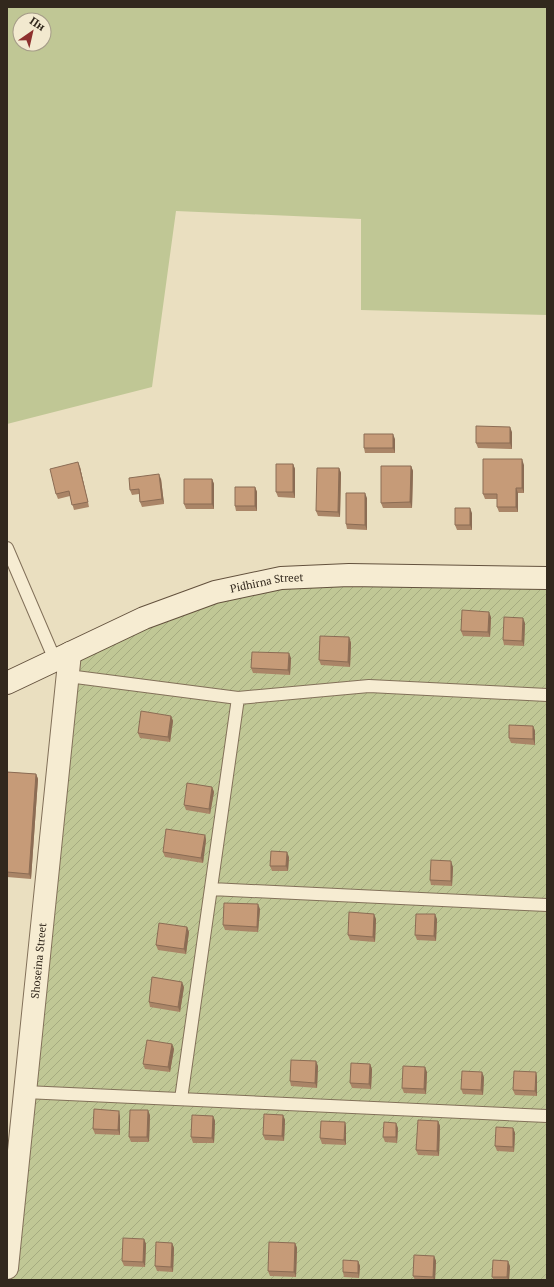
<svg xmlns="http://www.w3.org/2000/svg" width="554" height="1287" font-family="'PT Serif',serif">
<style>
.green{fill:#c0c795;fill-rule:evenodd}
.garden{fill:url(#garden-furrows)}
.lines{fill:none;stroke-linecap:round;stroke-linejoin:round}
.lane-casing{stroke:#827059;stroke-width:14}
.street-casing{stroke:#827059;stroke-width:24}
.secondary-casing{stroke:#63513d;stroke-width:24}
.lane{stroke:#f6ecd2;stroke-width:12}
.street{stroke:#f6ecd2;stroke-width:22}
.secondary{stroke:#f6ecd2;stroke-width:22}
.wall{fill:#aa8567}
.shaded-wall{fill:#8b6c54}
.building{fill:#c69b78;stroke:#8b6c54}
.labels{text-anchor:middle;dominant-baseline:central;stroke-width:3.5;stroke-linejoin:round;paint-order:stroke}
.street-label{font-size:11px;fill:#32281d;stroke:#f2e9cf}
</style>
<defs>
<pattern id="garden-furrows" width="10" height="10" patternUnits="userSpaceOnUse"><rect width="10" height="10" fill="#c0c795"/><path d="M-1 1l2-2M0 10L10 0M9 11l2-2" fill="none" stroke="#a5ab80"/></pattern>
</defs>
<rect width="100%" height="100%" fill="#eadfc0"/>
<path class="green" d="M7,7H547V315L361,310V219L176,211L152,387L7,424ZM20,20H44V44H20Z"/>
<path class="garden" d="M281,578H547V1280H7V1268L70,653Z"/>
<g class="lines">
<g class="lane-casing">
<path id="lane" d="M7,548L55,660
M68,676L238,698L369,686L547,695
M211,889L547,905
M25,1092L547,1116
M181,1099L238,698"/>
</g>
<g class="street-casing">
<g id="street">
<path id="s1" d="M7,1268L70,653"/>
</g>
</g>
<g class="secondary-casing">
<g id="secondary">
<path id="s2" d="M7,683L144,618L215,592L281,578L349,575L547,578"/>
</g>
</g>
<use href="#lane" class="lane"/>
<use href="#street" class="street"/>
<use href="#secondary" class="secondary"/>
</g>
<path class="wall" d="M512,432V449L478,448L476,443Z
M395,439V453H365L364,448Z
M293,464L295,469V498L278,497L276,492Z
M524,465V493H518V512H499L497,507V499H485L483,494Z
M411,466L413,471L412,508H383L381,503Z
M80,467L89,507L74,510L70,496L58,499L56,494Z
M339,468L341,473L340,517L318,516L316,511Z
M161,479L164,504L142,507L140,502L139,494L132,495L130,490Z
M212,479L214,484V509H186L184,504Z
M255,487L257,492V511H236L235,506Z
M367,498V530L347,529L346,524Z
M472,513V530H457L455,525Z
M491,617L490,637L463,636L461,631Z
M525,623L524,646L504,645L503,640Z
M349,637L351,643L350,667L321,665L319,660Z
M291,658L290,675L253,673L251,668Z
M171,716L173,721L170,742L140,738L138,733Z
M533,726L535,731V745L511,743L509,738Z
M7,772L36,774L38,779L31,879L7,877Z
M212,787L214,792L210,814L186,810L184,805Z
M205,835L206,840L203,863L165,857L163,852Z
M289,857L288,871H272L270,866Z
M453,867L452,886L431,885L430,880Z
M260,909L258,932L225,930L223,925Z
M376,919L375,942L350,940L348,935Z
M437,919L436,941L417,940L415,935Z
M187,927L189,932L186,954L158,950L156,945Z
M184,987L180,1012L150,1007L149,1002Z
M172,1044L174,1049L170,1072L145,1069L143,1064Z
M370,1064L372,1069L371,1089L352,1088L350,1083Z
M318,1066L317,1088L291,1086L290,1081Z
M427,1072L426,1094L404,1093L402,1088Z
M536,1072L537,1077V1096L515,1095L513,1090Z
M484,1077L483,1095L463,1094L461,1089Z
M150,1115L149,1142H131L129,1137Z
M283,1115L285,1120L284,1141L265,1140L263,1135Z
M120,1116V1135L95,1134L93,1129Z
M213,1116L215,1121L214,1143H193L191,1137Z
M438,1121L440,1126L439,1156L418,1155L416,1150Z
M345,1122L346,1127V1145L322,1144L320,1138Z
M398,1128L397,1143L385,1142L383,1137Z
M513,1128L515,1133L514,1152L497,1151L495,1146Z
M144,1239L146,1244L145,1267L124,1266L122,1261Z
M172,1243L174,1248L173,1272L157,1271L155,1266Z
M295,1243L297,1248L296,1277L270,1276L268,1271Z
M434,1256L436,1261L435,1280H415L413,1276Z
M358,1261L360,1266L359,1278L344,1277L343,1272Z
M510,1266L509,1280H494L492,1277Z"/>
<path class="shaded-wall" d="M510,427L512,432V449L510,443Z
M393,434L395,439V453L393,448Z
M522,459L524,465V493L522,488Z
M78,462L80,467L89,507L88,502Z
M293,464L295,469V498L293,492Z
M411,466L413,471L412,508L410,502Z
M339,468L341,473L340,517L338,512Z
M159,474L161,479L164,504L162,499Z
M212,479L214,484V509L212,504Z
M255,487L257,492V511L255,506Z
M516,488L518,493V512L516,507Z
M365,493L367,498V530L365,525Z
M470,508L472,513V530L470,525Z
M489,612L491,617L490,637L488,632Z
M523,618L525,623L524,646L522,641Z
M349,637L351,643L350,667L348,662Z
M289,653L291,658L290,675L288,670Z
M171,716L173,721L170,742L168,737Z
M533,726L535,731V745L533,739Z
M36,774L38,779L31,879L29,874Z
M212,787L214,792L210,814L209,809Z
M205,835L206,840L203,863L201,858Z
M287,852L289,857L288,871L286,866Z
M451,861L453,867L452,886L451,881Z
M258,904L260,909L258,932L257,927Z
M374,914L376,919L375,942L373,937Z
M435,914L437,919L436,941L434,936Z
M187,927L189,932L186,954L184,949Z
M182,982L184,987L180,1012L178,1007Z
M172,1044L174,1049L170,1072L168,1067Z
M316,1061L318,1066L317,1088L315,1083Z
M370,1064L372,1069L371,1089L369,1084Z
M425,1067L427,1072L426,1094L424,1089Z
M482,1072L484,1077L483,1095L481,1090Z
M536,1072L537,1077V1096L535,1091Z
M148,1110L150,1115L149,1142L147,1137Z
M119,1111L120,1116V1135L118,1130Z
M283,1115L285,1120L284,1141L282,1136Z
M213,1116L215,1121L214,1143L212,1138Z
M438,1121L440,1126L439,1156L437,1151Z
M345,1122L346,1127V1145L344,1140Z
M396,1123L398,1128L397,1143L396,1137Z
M513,1128L515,1133L514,1152L513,1147Z
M144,1239L146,1244L145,1267L143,1262Z
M172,1243L174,1248L173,1272L171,1267Z
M295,1243L297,1248L296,1277L294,1272Z
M434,1256L436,1261L435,1280H434L433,1277Z
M358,1261L360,1266L359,1278L358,1273Z
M508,1261L510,1266L509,1280H508L507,1277Z"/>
<path class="building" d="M476,426L510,427V443H476Z
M364,434H393V448H364Z
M483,459H522V488H516V507H497V494H483Z
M78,462L88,502L72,505L69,491L56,494L50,469Z
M276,464H293V492H276Z
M381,466H411L410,502L381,503Z
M317,468H339L338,512L316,511Z
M159,474L162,499L140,502L139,489L130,490L129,478Z
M184,479H212V504H184Z
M235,487H255V506H235Z
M346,493H365V525L346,524Z
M455,508H470V525H455Z
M462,610L489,612L488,632L461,631Z
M504,617L523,618L522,641L503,640Z
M320,636L349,637L348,662L319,660Z
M252,652L289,653L288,670L251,668Z
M141,711L171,716L168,737L138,733Z
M509,725L533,726V739L509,738Z
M7,772L36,774L29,874L7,872Z
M187,783L212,787L209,809L184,805Z
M166,829L205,835L201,858L163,852Z
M271,851L287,852L286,866H270Z
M431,860L451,861V881L430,880Z
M224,903L258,904L257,927L223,925Z
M349,912L374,914L373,937L348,935Z
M416,914H435L434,936L415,935Z
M159,923L187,927L184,949L156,945Z
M152,977L182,982L178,1007L149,1002Z
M147,1040L172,1044L168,1067L143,1064Z
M291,1060L316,1061L315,1083L290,1081Z
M351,1063L370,1064L369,1084L350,1083Z
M403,1066L425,1067L424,1089L402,1088Z
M462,1071L482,1072L481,1090L461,1089Z
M514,1071L536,1072L535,1091L513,1090Z
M94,1109L119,1111L118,1130L93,1129Z
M130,1110H148L147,1137H129Z
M264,1114L283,1115L282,1136L263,1135Z
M192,1115L213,1116L212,1138L191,1137Z
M418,1120L438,1121L437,1151L416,1150Z
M321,1121L345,1122L344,1140L320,1138Z
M384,1122L396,1123V1137H383Z
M496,1127L513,1128V1147L495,1146Z
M123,1238L144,1239L143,1262L122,1261Z
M156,1242L172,1243L171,1267L155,1266Z
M269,1242L295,1243L294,1272L268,1271Z
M414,1255L434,1256L433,1277L413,1276Z
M343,1260L358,1261V1273L343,1272Z
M493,1260L508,1261L507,1277H492Z"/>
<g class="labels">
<g class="street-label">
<text stroke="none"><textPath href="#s2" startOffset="280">Pidhirna Street</textPath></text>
<text stroke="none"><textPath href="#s1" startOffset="309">Shoseina Street</textPath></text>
</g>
</g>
<rect width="554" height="1287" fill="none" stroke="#32281d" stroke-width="16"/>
<g transform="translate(32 32) rotate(34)"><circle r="19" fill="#f2e9cf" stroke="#a59c88"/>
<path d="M0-3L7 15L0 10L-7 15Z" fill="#8d302d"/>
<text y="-6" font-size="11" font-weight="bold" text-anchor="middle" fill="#32281d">Пн</text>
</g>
</svg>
